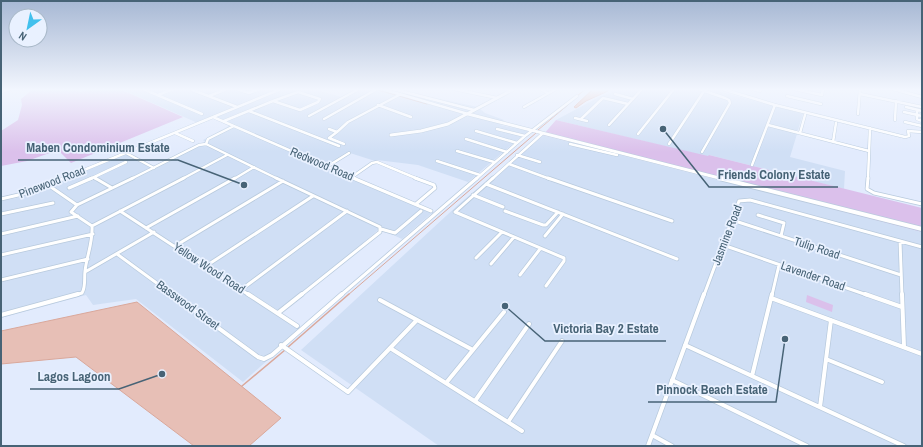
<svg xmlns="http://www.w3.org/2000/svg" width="923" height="447" font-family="'Archivo Narrow',sans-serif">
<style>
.residential{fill:#d0dff5}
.green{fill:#dbc0eb}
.water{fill:#e7bfb6;stroke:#daa89b}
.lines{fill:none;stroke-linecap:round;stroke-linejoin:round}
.stream-far1{stroke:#daa89b;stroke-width:1}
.stream{stroke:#daa89b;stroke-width:1.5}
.minor-far2-casing{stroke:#b8cadd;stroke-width:3.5}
.minor-far1-casing{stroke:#b8cadd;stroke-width:4.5}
.minor-casing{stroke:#b8cadd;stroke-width:5.5}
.tertiary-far1-casing{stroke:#b8cadd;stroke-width:4}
.tertiary-casing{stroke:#b8cadd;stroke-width:5.5}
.minor-far2{stroke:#fff;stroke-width:2.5}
.minor-far1{stroke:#fff;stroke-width:3}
.minor{stroke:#fff;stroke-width:4}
.tertiary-far1{stroke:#fff;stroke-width:3}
.tertiary{stroke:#fff;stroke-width:4}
.labels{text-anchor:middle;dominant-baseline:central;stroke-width:3.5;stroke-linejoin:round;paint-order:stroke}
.street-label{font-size:12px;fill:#476376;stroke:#e9f1ff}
.leader{fill:none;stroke:#476376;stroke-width:1.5}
.callout-dot{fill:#476376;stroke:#e9f1ff;stroke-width:1.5}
.callout-label{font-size:13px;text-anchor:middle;font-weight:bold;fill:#476376;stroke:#e9f1ff;stroke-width:3.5;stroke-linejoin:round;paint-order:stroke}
</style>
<rect width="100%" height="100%" fill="#e2ebfd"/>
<path class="residential" d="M121,89H313L341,97L357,89H393L478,107L485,113L504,120L500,125L528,131L468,182L418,165L377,160L375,161L350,153L331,166L432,213L402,239L391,234L386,229L378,230L282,313L252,294L303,329L243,382L136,299L93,305L86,295L1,318V201L22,197L129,153L154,166L205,142L203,140L229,126L212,118L200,124Z
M610,89H716L718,91L803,114L798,130H794L793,132L797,134L790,157L845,171L844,189L717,157L709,155V157L556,120L601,96L611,93Z
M542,135L922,232V446H439L301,350L459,204Z"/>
<path class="green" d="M33,89H75L81,92L89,89H120L183,117L71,163L58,150L27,161L1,166V131L18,120L22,105L21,99Z
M556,120L708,156L709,155L717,157L922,208V232L743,186L717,178L543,135Z
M807,295L833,305L832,312L806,302Z"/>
<path class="water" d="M593,89H608V91L586,101L576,108L574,107Z
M137,302L281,418L249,446H194L76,357L1,364V331Z"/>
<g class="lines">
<path class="stream-far1" d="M378,90L396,95
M399,96L427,104
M577,96L586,89
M538,130L569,104
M348,295L536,133"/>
<path class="stream" d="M287,348L349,294
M242,386L285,350"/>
<g class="minor-far2-casing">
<path id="minor-far2" d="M143,89L202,114
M190,89L237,107
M237,89L249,93L260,89
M382,89L468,114
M393,89L474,110
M454,89L497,98
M540,89L548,93
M699,89L725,98L729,100L730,103L702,152
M722,89L775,105L905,137L909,136L908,131L922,132
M753,89L760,91
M794,89L822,95L823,89
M893,89L922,97
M1,92L10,89
M298,92L320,99L318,102L300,110L273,101Z
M615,94L633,99
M860,94L922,107
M158,95L173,89
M209,96L227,89
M787,96L821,104
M378,105L411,117
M524,107L556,89
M906,107L922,111
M917,110V119L922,121
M249,111L339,146
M904,112L922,116
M858,114L860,89
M309,116L359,89
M213,117L356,179
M575,118L587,121
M324,119L377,89
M581,119L603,98L628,104
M895,120L896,101
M224,121L273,101
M905,122L922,126
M609,125L642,89
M768,125L869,151
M329,129L337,132L348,122L399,95
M497,129L525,136
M476,131L517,143
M337,132L329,138L344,144
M175,133L193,141
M800,133L805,115
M638,134L674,89
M466,139L507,152
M833,142L836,123
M206,144L208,139L234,126
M570,144L617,155
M669,144L704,91
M457,151L494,162
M126,153L154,168
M517,155L540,162
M437,161L480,175
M509,164L550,179
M752,165L775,105
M328,166L349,153
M94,177L96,179
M352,177L372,163L377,162L418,179
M62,179L281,89
M90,179L126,162
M131,179L199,145L206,144L278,179
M182,179L227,155
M234,179L254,167
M476,179L525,136L577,96
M492,179L542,134
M868,179L870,128"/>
</g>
<g class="minor-far1-casing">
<path id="minor-far1" d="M95,178L112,188
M276,178L380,227V232L301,295
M353,178L431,211
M415,178L434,185L435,188L416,204
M493,178L455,212L564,258V261L546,286
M548,178L672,221
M868,178L867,189L874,193L922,204
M486,184L677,259
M48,185L77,205L71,212L92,226
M69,188L92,178
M473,195L503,207
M1,199L27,193L65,178
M77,205L133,178
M120,211L249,295
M505,211L543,225H546L558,212
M1,214L53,203
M758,215L784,223L781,236
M732,220L901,275
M92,226L184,178
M146,228L235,178
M381,229L395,233L421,211
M1,234L78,216
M545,236L563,214
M900,241L902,295
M723,245L867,295
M175,246L283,181
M117,254L173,295
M1,255L93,234
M476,258L502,232
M491,264L514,237
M206,266L313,196
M85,272L154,232
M520,275L540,249
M1,280L88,259
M242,289L347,211
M75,295L82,293C86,286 84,279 85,271C87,255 93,242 92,226
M341,295L477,178
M704,295L739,201L750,200L922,247
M772,295L779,265"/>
</g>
<g class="minor-casing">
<path id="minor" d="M172,294L258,357L264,359L272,355L342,294
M248,294L297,326
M865,294L902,307
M902,294L904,347
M771,298L922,354
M380,300L473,350
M278,313L302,294
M1,315L78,294
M281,345L348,392L416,321
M685,345L904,446
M390,348L522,431
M826,359L882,382
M752,376L772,294
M672,380L807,446
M446,383L504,312
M475,401L529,324
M820,407L831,320
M508,422L562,341
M652,435L672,446
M648,446L704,294"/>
</g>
<g class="tertiary-far1-casing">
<path id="tertiary-far1" d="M468,114L723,179
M391,135L421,131L448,124L514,89"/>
</g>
<g class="tertiary-casing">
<path id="tertiary" d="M719,178L922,229"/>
</g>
<use href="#minor-far2" class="minor-far2"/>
<use href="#minor-far1" class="minor-far1"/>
<use href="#minor" class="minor"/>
<use href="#tertiary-far1" class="tertiary-far1"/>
<use href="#tertiary" class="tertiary"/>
</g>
<linearGradient id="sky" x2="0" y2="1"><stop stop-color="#a7b8d4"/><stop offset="0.59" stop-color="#f2f6fe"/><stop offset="1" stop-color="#f2f6fe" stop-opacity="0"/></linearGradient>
<rect width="923" height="152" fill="url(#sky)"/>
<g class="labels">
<g class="street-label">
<text transform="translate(322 164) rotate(23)">Redwood Road</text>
<text transform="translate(52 182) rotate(-21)">Pinewood Road</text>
<text transform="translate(727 235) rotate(-69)">Jasmine Road</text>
<text transform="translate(817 248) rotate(18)">Tulip Road</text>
<text transform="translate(209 268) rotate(33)">Yellow Wood Road</text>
<text transform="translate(813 276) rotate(19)">Lavender Road</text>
<text transform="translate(188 305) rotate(36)">Basswood Street</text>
</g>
</g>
<path class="leader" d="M244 185L178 160H18M663 129L709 187H838M505 306L545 341H666M162 374L119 389H30M785 339L776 402H648"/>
<g class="callout-dot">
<circle cx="244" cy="185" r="4"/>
<circle cx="663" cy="129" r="4"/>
<circle cx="505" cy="306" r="4"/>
<circle cx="162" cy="374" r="4"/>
<circle cx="785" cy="339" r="4"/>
</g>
<g class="callout-label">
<text x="98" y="152">Maben Condominium Estate</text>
<text x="774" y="179">Friends Colony Estate</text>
<text x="606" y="333">Victoria Bay 2 Estate</text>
<text x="74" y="381">Lagos Lagoon</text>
<text x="712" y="394">Pinnock Beach Estate</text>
</g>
<rect width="923" height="447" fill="none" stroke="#476376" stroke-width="4"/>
<g transform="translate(28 28) rotate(213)"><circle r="19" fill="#e9f1ff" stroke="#a8b8c8"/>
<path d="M0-3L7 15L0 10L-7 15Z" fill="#41c0ed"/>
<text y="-6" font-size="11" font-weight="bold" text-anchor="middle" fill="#476376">N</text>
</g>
</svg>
